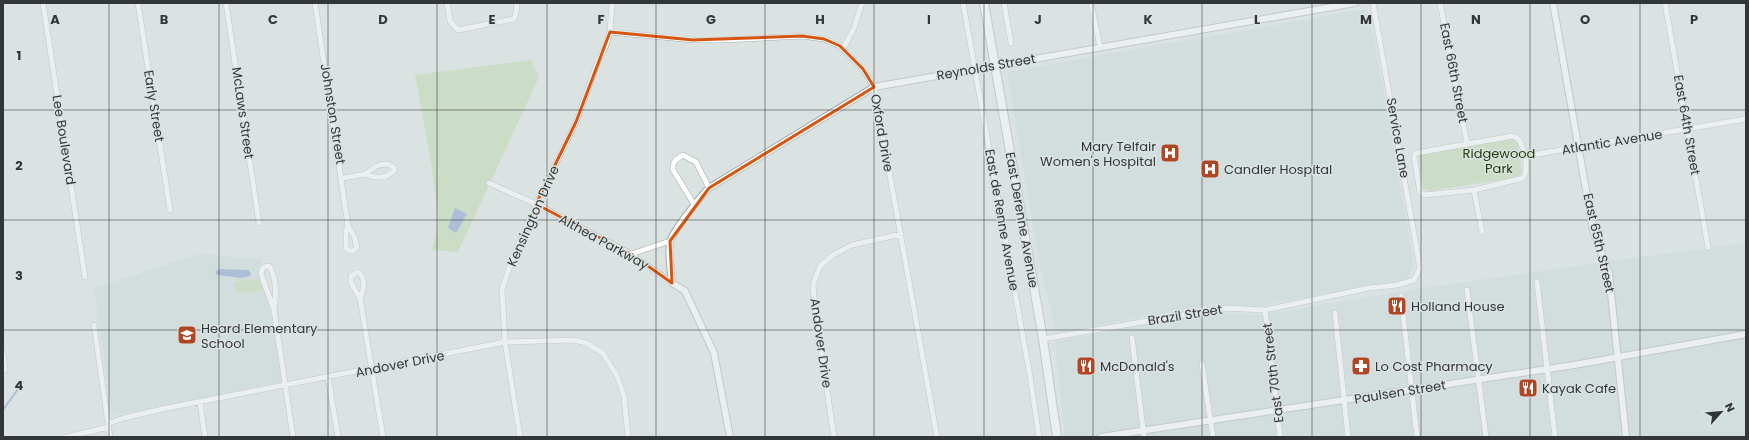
<svg xmlns="http://www.w3.org/2000/svg" width="1749" height="440" font-family="Poppins,sans-serif">
<style>
.built{fill:#c8d9d9}
.green{fill:#b9d6a6}
.water{fill:#7595c7}
.lines{fill:none;stroke-linecap:round;stroke-linejoin:round}
.stream{stroke:#7595c7;stroke-width:2}
.minor-casing{stroke:#a3aaaa;stroke-width:6}
.tertiary-casing{stroke:#a3aaaa;stroke-width:8}
.trunk-casing{stroke:#a3aaaa;stroke-width:10}
.minor{stroke:#fff;stroke-width:5}
.tertiary{stroke:#fff;stroke-width:6}
.trunk{stroke:#fff;stroke-width:8}
.marked{fill:none;stroke:#d65610;stroke-width:3;stroke-linejoin:round}
.grid{fill:none;stroke:#333636;stroke-width:1;stroke-opacity:0.55}
.labels{text-anchor:middle;dominant-baseline:central;stroke-width:3;stroke-linejoin:round;paint-order:stroke}
.street-label{font-size:13px;fill:#333636;stroke:#dbe2e2}
.poi-label{font-size:13px;fill:#333636;stroke:#dbe2e2;text-anchor:start}
.park-label{font-size:13px;fill:#1d3a00;stroke:#dbe2e2}
.grid-label{font-size:13px;text-anchor:middle;font-weight:bold;fill:#333636;stroke:#dbe2e2;stroke-width:3;stroke-linejoin:round;paint-order:stroke}
</style>
<rect width="100%" height="100%" fill="#dbe2e2"/>
<path class="built" d="M1365,9L1370,15L1414,265L1407,279L1249,308L1215,304L1067,331H1056L1040,266L1007,74L1012,71Z
M1746,243V437H1065L1055,341L1216,313L1261,315L1430,287L1625,259Z
M199,254L261,259L282,382L112,416L94,288Z"/>
<path class="green" d="M531,60L539,77L458,252L432,250L438,224L437,211L432,168L415,75Z
M1512,138L1517,141L1522,172L1517,177L1430,191L1423,188L1419,155Z
M258,279L263,290L237,294L234,282Z"/>
<path class="water" d="M455,208L467,214L456,233L448,228Z
M219,269L249,270L251,274L250,276L241,278L217,275L215,272Z"/>
<g class="lines">
<path class="stream" d="M3,410L23,382"/>
<g class="minor-casing">
<path id="minor" d="M43,3L85,277
M138,3L170,210
M226,3L259,223
M315,3L348,226L354,236L357,247L353,251H349L346,248V231L348,226
M447,3L450,21L458,30L514,19L516,14L517,3
M963,3L1030,376L1039,437
M1004,3L1011,43
M1091,3L1100,47
M1440,3L1467,143
M1665,3L1708,247
M610,32L693,40H723L802,36L824,39L840,46L863,69L874,87L937,437
M843,49L854,28L862,3
M1513,136C1524,139 1530,169 1523,178L1474,190L1424,195L1420,192L1414,156L1416,153Z
M1525,156L1746,119
M343,178L366,174C375,179 387,178 394,171V168C385,159 374,167 366,174
M489,183L536,204L631,254L672,283
M1474,190L1482,232
M694,204L673,170C672,162 676,159 683,155L696,162L709,188
M631,254L670,241
M1537,282L1555,437
M1467,290L1486,437
M1401,296L1417,437
M360,298C364,290 366,277 358,272L351,276V283L360,298L383,437
M274,310C276,298 277,276 269,266L264,267L262,269L261,274L274,310L293,437
M1265,310L1280,437
M1335,313L1348,437
M94,325L110,437
M1132,338L1144,437
M1043,339L1223,308L1265,310L1369,288L1397,285L1414,280L1420,268L1373,3
M3,354L5,370
M1202,364L1213,437
M328,377L338,437
M200,402L205,437
M109,423L124,418L167,408L505,342L574,340L586,343L603,353L617,376L624,396L628,437
M66,437L109,427
M520,437L505,342L502,289L513,257L536,204L576,122L598,61L605,48L610,32L612,3
M834,437L815,309L813,285L820,266L833,255L852,245L901,234"/>
</g>
<g class="tertiary-casing">
<path id="tertiary" d="M1553,3L1593,230L1609,274L1626,437
M730,437L714,353L685,291L672,283C671,270 668,256 670,243C671,233 701,196 709,188L874,87L1355,3
M1101,437L1574,365L1746,334"/>
</g>
<g class="trunk-casing">
<path id="trunk" d="M984,3L1043,339L1057,437"/>
</g>
<use href="#minor" class="minor"/>
<use href="#tertiary" class="tertiary"/>
<use href="#trunk" class="trunk"/>
</g>
<path d="M0 0H1749V440H0ZM610,32L693,40L802,36L824,39L840,46L863,69L874,87L709,188L670,241L672,283L631,254L536,204L576,122Z" fill="#dbe2e2" fill-opacity=".55" fill-rule="evenodd"/>
<path class="marked" d="M610,32L693,40L802,36L824,39L840,46L863,69L874,87L709,188L670,241L672,283L631,254L536,204L576,122Z"/>
<path class="grid" d="M109,3V437M219,3V437M328,3V437M437,3V437M547,3V437M656,3V437M765,3V437M874,3V437M984,3V437M1093,3V437M1202,3V437M1312,3V437M1421,3V437M1530,3V437M1640,3V437M3,110H1746M3,220H1746M3,330H1746"/>
<defs>
<g id="hospital-square" transform="scale(1)"><rect x="-9" y="-9" width="18" height="18" rx="4" fill="#af4725" stroke="#dbe2e2"/><path d="M-5-5h3v3.5h4V-5h3V5h-3V1.5h-4V5h-3Z" fill="#fff"/></g>
<g id="restaurant-square" transform="scale(1)"><rect x="-9" y="-9" width="18" height="18" rx="4" fill="#af4725" stroke="#dbe2e2"/><path d="M-5-6h1v4h1v-4h1v4h1v-4h1v5L-1.5 .5V6h-2V.5L-5-1ZM5-6V6H3V1.5H1.5Q1.5-4 5-6Z" fill="#fff"/></g>
<g id="school-square" transform="scale(1)"><rect x="-9" y="-9" width="18" height="18" rx="4" fill="#af4725" stroke="#dbe2e2"/><path d="M0-5L7-2L0 1L-7-2ZM-4 1L0 2.5L4 1V4Q0 6-4 4Z" fill="#fff"/></g>
<g id="pharmacy-square" transform="scale(1)"><rect x="-9" y="-9" width="18" height="18" rx="4" fill="#af4725" stroke="#dbe2e2"/><path d="M-2-6h4v4h4v4h-4v4h-4v-4h-4v-4h4Z" fill="#fff"/></g>
</defs>
<g fill-rule="evenodd">
<use href="#hospital-square" x="1170" y="153"/>
<use href="#hospital-square" x="1210" y="169"/>
<use href="#restaurant-square" x="1397" y="306"/>
<use href="#school-square" x="187" y="335"/>
<use href="#restaurant-square" x="1086" y="366"/>
<use href="#pharmacy-square" x="1361" y="366"/>
<use href="#restaurant-square" x="1528" y="388"/>
</g>
<g class="labels">
<g class="street-label">
<text transform="translate(986 67) rotate(-10)">Reynolds Street</text>
<text transform="translate(1454 73) rotate(79)">East 66th Street</text>
<text transform="translate(154 106) rotate(81)">Early Street</text>
<text transform="translate(243 113) rotate(82)">McLaws Street</text>
<text transform="translate(333 114) rotate(81)">Johnston Street</text>
<text transform="translate(1687 125) rotate(80)">East 64th Street</text>
<text transform="translate(882 133) rotate(80)">Oxford Drive</text>
<text transform="translate(1398 138) rotate(80)">Service Lane</text>
<text transform="translate(64 140) rotate(81)">Lee Boulevard</text>
<text transform="translate(1612 142) rotate(-9)">Atlantic Avenue</text>
<text transform="translate(533 216) rotate(-66)">Kensington Drive</text>
<text transform="translate(1002 220) rotate(80)">East de Renne Avenue</text>
<text transform="translate(1022 220) rotate(80)">East Derenne Avenue</text>
<text transform="translate(604 242) rotate(29)">Althea Parkway</text>
<text transform="translate(1599 243) rotate(77)">East 65th Street</text>
<text transform="translate(1185 315) rotate(-9)">Brazil Street</text>
<text transform="translate(821 343) rotate(82)">Andover Drive</text>
<text transform="translate(400 364) rotate(-11)">Andover Drive</text>
<text transform="translate(1273 373) rotate(-97)">East 70th Street</text>
<text transform="translate(1400 392) rotate(-9)">Paulsen Street</text>
</g>
<g class="poi-label">
<text x="1156" y="146" text-anchor="end">Mary Telfair<tspan x="1156" dy="15">Women's Hospital</tspan></text>
<text x="1224" y="169">Candler Hospital</text>
<text x="1411" y="306">Holland House</text>
<text x="201" y="328">Heard Elementary<tspan x="201" dy="15">School</tspan></text>
<text x="1100" y="366">McDonald's</text>
<text x="1375" y="366">Lo Cost Pharmacy</text>
<text x="1542" y="388">Kayak Cafe</text>
</g>
<g class="park-label">
<text x="1499" y="153">Ridgewood<tspan x="1499" dy="15">Park</tspan></text>
</g>
</g>
<g class="grid-label">
<text x="55" y="24">A</text>
<text x="164" y="24">B</text>
<text x="273" y="24">C</text>
<text x="383" y="24">D</text>
<text x="492" y="24">E</text>
<text x="601" y="24">F</text>
<text x="711" y="24">G</text>
<text x="820" y="24">H</text>
<text x="929" y="24">I</text>
<text x="1038" y="24">J</text>
<text x="1148" y="24">K</text>
<text x="1257" y="24">L</text>
<text x="1366" y="24">M</text>
<text x="1476" y="24">N</text>
<text x="1585" y="24">O</text>
<text x="1694" y="24">P</text>
<text x="19" y="60">1</text>
<text x="19" y="170">2</text>
<text x="19" y="280">3</text>
<text x="19" y="390">4</text>
</g>
<rect width="1749" height="440" fill="none" stroke="#333636" stroke-width="8"/>
<g transform="translate(1721 412) rotate(63)" stroke="#dbe2e2" stroke-width="3" paint-order="stroke">
<path d="M0-3L7 15L0 10L-7 15Z" fill="#333636"/>
<text y="-6" font-size="11" font-weight="bold" text-anchor="middle" fill="#333636">N</text>
</g>
</svg>
